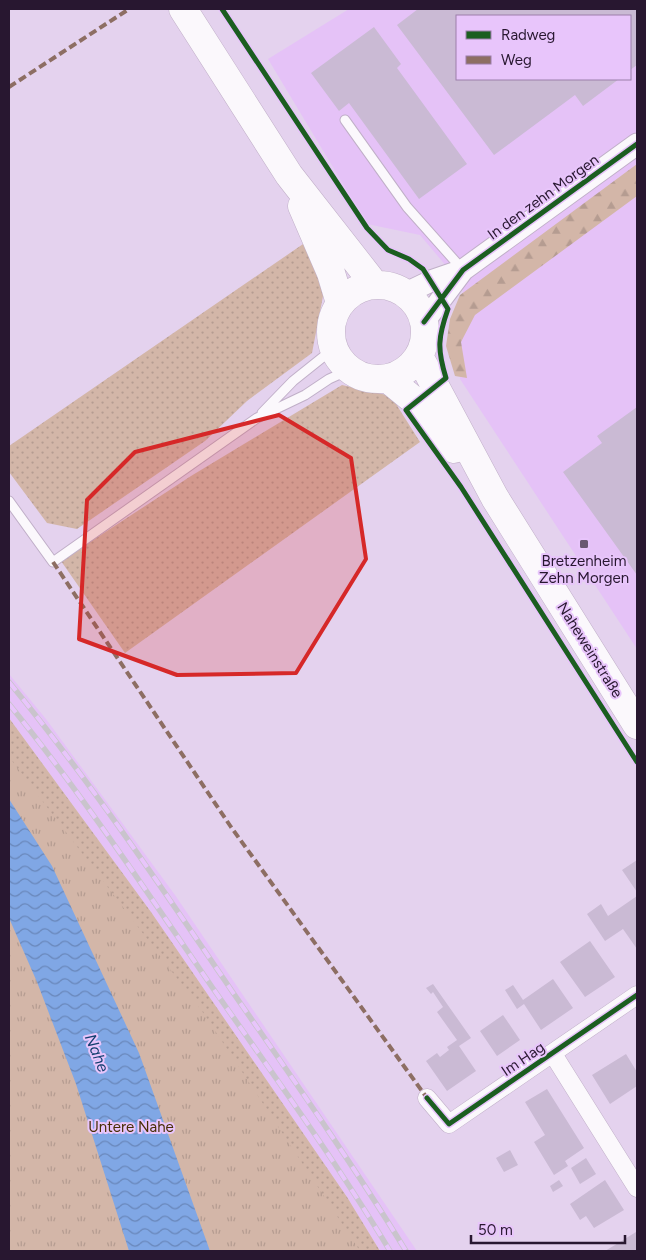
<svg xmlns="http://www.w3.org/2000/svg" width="646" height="1260" font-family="Figtree,sans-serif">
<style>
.built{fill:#e5c2f7;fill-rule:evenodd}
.grass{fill:url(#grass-dots)}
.forest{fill:url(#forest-firs)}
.park{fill:url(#park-tufts)}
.water{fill:url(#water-waves)}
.building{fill:#cabad4}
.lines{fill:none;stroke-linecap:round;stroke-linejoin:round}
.service-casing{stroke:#c0afc8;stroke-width:11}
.minor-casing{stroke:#c0afc8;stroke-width:19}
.tertiary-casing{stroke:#c0afc8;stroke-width:23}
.primary-casing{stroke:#c0afc8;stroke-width:29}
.service{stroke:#fbf8fc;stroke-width:9}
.minor{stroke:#fbf8fc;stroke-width:18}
.tertiary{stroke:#fbf8fc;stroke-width:21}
.primary{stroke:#fbf8fc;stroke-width:28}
.rail-casing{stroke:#c9c4cc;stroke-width:5.5}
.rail{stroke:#e8c5fb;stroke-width:4;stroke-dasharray:11;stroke-linecap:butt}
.quiet{stroke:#8d6e63;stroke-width:4;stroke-dasharray:8 4;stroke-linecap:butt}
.cycleway-casing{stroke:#e8c5fb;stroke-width:8}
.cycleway{stroke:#1b5e20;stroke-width:5}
.marked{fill:#d62828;fill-opacity:0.2;stroke:#d62828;stroke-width:4;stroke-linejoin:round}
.poi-dot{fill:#6a5872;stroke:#e8c5fb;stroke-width:2}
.labels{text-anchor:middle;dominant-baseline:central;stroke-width:4;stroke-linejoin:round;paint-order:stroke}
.street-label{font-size:15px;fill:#281730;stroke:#e8c5fb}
.poi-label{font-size:15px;fill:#281730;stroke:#e8c5fb}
.park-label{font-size:15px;fill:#472e04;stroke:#e8c5fb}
.water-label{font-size:16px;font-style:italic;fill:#144071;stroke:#e8c5fb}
</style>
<defs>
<pattern id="grass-dots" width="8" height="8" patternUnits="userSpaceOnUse" patternTransform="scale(1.25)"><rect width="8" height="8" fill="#d3b6a8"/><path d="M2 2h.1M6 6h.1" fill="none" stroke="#b59c91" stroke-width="1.8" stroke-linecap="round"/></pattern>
<pattern id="forest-firs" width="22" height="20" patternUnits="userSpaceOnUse" patternTransform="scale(1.25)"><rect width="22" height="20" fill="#d3b6a8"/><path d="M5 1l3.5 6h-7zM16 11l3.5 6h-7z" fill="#b59c91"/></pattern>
<pattern id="park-tufts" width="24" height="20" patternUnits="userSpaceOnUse" patternTransform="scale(1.25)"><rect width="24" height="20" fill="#d3b6a8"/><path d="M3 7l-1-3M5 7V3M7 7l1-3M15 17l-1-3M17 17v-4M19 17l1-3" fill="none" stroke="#b59c91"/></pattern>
<pattern id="water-waves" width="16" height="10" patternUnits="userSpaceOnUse" patternTransform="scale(1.25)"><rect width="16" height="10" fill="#80a7e5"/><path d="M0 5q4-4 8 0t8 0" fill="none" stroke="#6987ba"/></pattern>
</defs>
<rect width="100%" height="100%" fill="#e4d2ee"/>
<path class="built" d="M349,9H637V649L460,379L463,286L420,235L367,224L268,59ZM457,16H630V79H457Z
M9,674L46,719L175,895L417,1251H380L347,1197L151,912L9,718Z"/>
<path class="grass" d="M306,242L324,291L312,353L247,401L205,441L77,529L47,523L9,472V446Z
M342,385L391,396L420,442L125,653L61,561L191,476Z
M9,718L151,912L347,1197L380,1251H210L9,799Z"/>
<path class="forest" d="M637,164V196L475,315L461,342L467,378L455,376L446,346L450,319L460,295Z"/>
<path class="park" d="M9,757L204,1014L360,1251H9Z"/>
<path class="water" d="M9,799L52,866L139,1053L210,1251H129L76,1084L37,982L9,918Z"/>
<path class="building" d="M418,9H637V65L630,70V16H457V79H619L583,106L575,95L494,155L397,25Z
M374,27L401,64L397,68L467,164L419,199L349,103L339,111L311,73Z
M637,407V575L563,472L602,443L597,436Z
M637,860V892L622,870Z
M637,896V949L623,929L605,941L587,914L601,904L608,916Z
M590,941L615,977L585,997L560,962Z
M553,979L573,1008L541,1030L524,1004L517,1009L505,990L513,985L523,1000Z
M433,984L471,1038L459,1046L476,1071L447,1091L426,1061L437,1053L440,1057L449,1050L447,1047L457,1040L437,1012L443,1007L433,992L431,994L426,988Z
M503,1015L520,1040L497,1056L480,1031Z
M626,1054L637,1072V1086L610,1104L592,1075Z
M547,1089L584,1148L565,1161L568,1166L554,1175L534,1142L545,1135L525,1102Z
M510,1150L518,1165L504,1172L496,1158Z
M586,1158L596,1174L580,1184L571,1168Z
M559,1180L563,1186L553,1192L550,1186Z
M605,1180L624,1210L594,1228L586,1216L580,1220L570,1204Z
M636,1232L637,1251H605L615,1245Z"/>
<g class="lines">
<g class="service-casing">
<path id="service" d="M345,120L407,207L463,270
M262,413L293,381L333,349
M9,501L53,562L257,418L305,395L329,379L349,370"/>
</g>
<g class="minor-casing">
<path id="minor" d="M553,1054L637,1188
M427,1098L449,1124L637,995"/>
</g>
<g class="tertiary-casing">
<path id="tertiary" d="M406,293L431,281L463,270
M424,322L463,270L637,144"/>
</g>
<g class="primary-casing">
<path id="primary" d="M183,9L289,175L375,285
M302,206L331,273L340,303
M331 332a47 47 0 1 1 94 0a47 47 0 1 1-94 0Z
M419,356L495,498L637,725
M388,379L416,402L454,449"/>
</g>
<use href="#service" class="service"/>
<use href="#minor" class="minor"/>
<use href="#tertiary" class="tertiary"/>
<use href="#primary" class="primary"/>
<g class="rail-casing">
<path id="rail" d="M9,682C90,781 162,888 234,994C293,1079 352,1163 406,1251
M9,704C82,794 147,892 212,987C273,1074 335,1160 390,1251"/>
</g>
<use href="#rail" class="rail"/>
<path class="quiet" d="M9,87L129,9
M53,562L231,827L427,1098"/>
<g class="cycleway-casing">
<path id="cycleway" d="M222,9L367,228L388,250L409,259L423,269L448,309C438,337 437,349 446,378L406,410L461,487L637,762
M424,322L463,270L637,144
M427,1098L449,1124L637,995"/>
</g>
<use href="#cycleway" class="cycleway"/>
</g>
<path class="marked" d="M279,415L351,458L366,559L296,673L177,675L79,639L87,500L135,452Z"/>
<rect class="poi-dot" x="579" y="539" width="10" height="10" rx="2.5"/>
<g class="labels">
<g class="street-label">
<text transform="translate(543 197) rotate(-36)">In den zehn Morgen</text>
<text transform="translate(590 650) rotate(58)">Naheweinstraße</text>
<text transform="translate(523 1059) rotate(-34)">Im Hag</text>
</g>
<g class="poi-label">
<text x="584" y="561">Bretzenheim<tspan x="584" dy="17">Zehn Morgen</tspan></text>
</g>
<g class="park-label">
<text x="131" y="1127">Untere Nahe</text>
</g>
<g class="water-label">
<text transform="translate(97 1053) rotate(68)">Nahe</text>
</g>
</g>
<rect width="646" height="1260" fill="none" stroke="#281730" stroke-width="20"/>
<rect x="456" y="15" width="175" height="65" fill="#e8c5fb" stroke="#9b7faa"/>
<rect x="466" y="31" width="25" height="8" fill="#1b5e20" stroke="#9b7faa"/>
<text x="501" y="40" font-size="15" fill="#281730">Radweg</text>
<rect x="466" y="56" width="25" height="8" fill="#8d6e63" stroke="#9b7faa"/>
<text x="501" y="65" font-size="15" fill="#281730">Weg</text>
<path d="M471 1235v8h154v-8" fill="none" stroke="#281730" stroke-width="2.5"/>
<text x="478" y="1235" font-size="15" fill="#281730" stroke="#e8c5fb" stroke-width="4" paint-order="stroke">50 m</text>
</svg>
